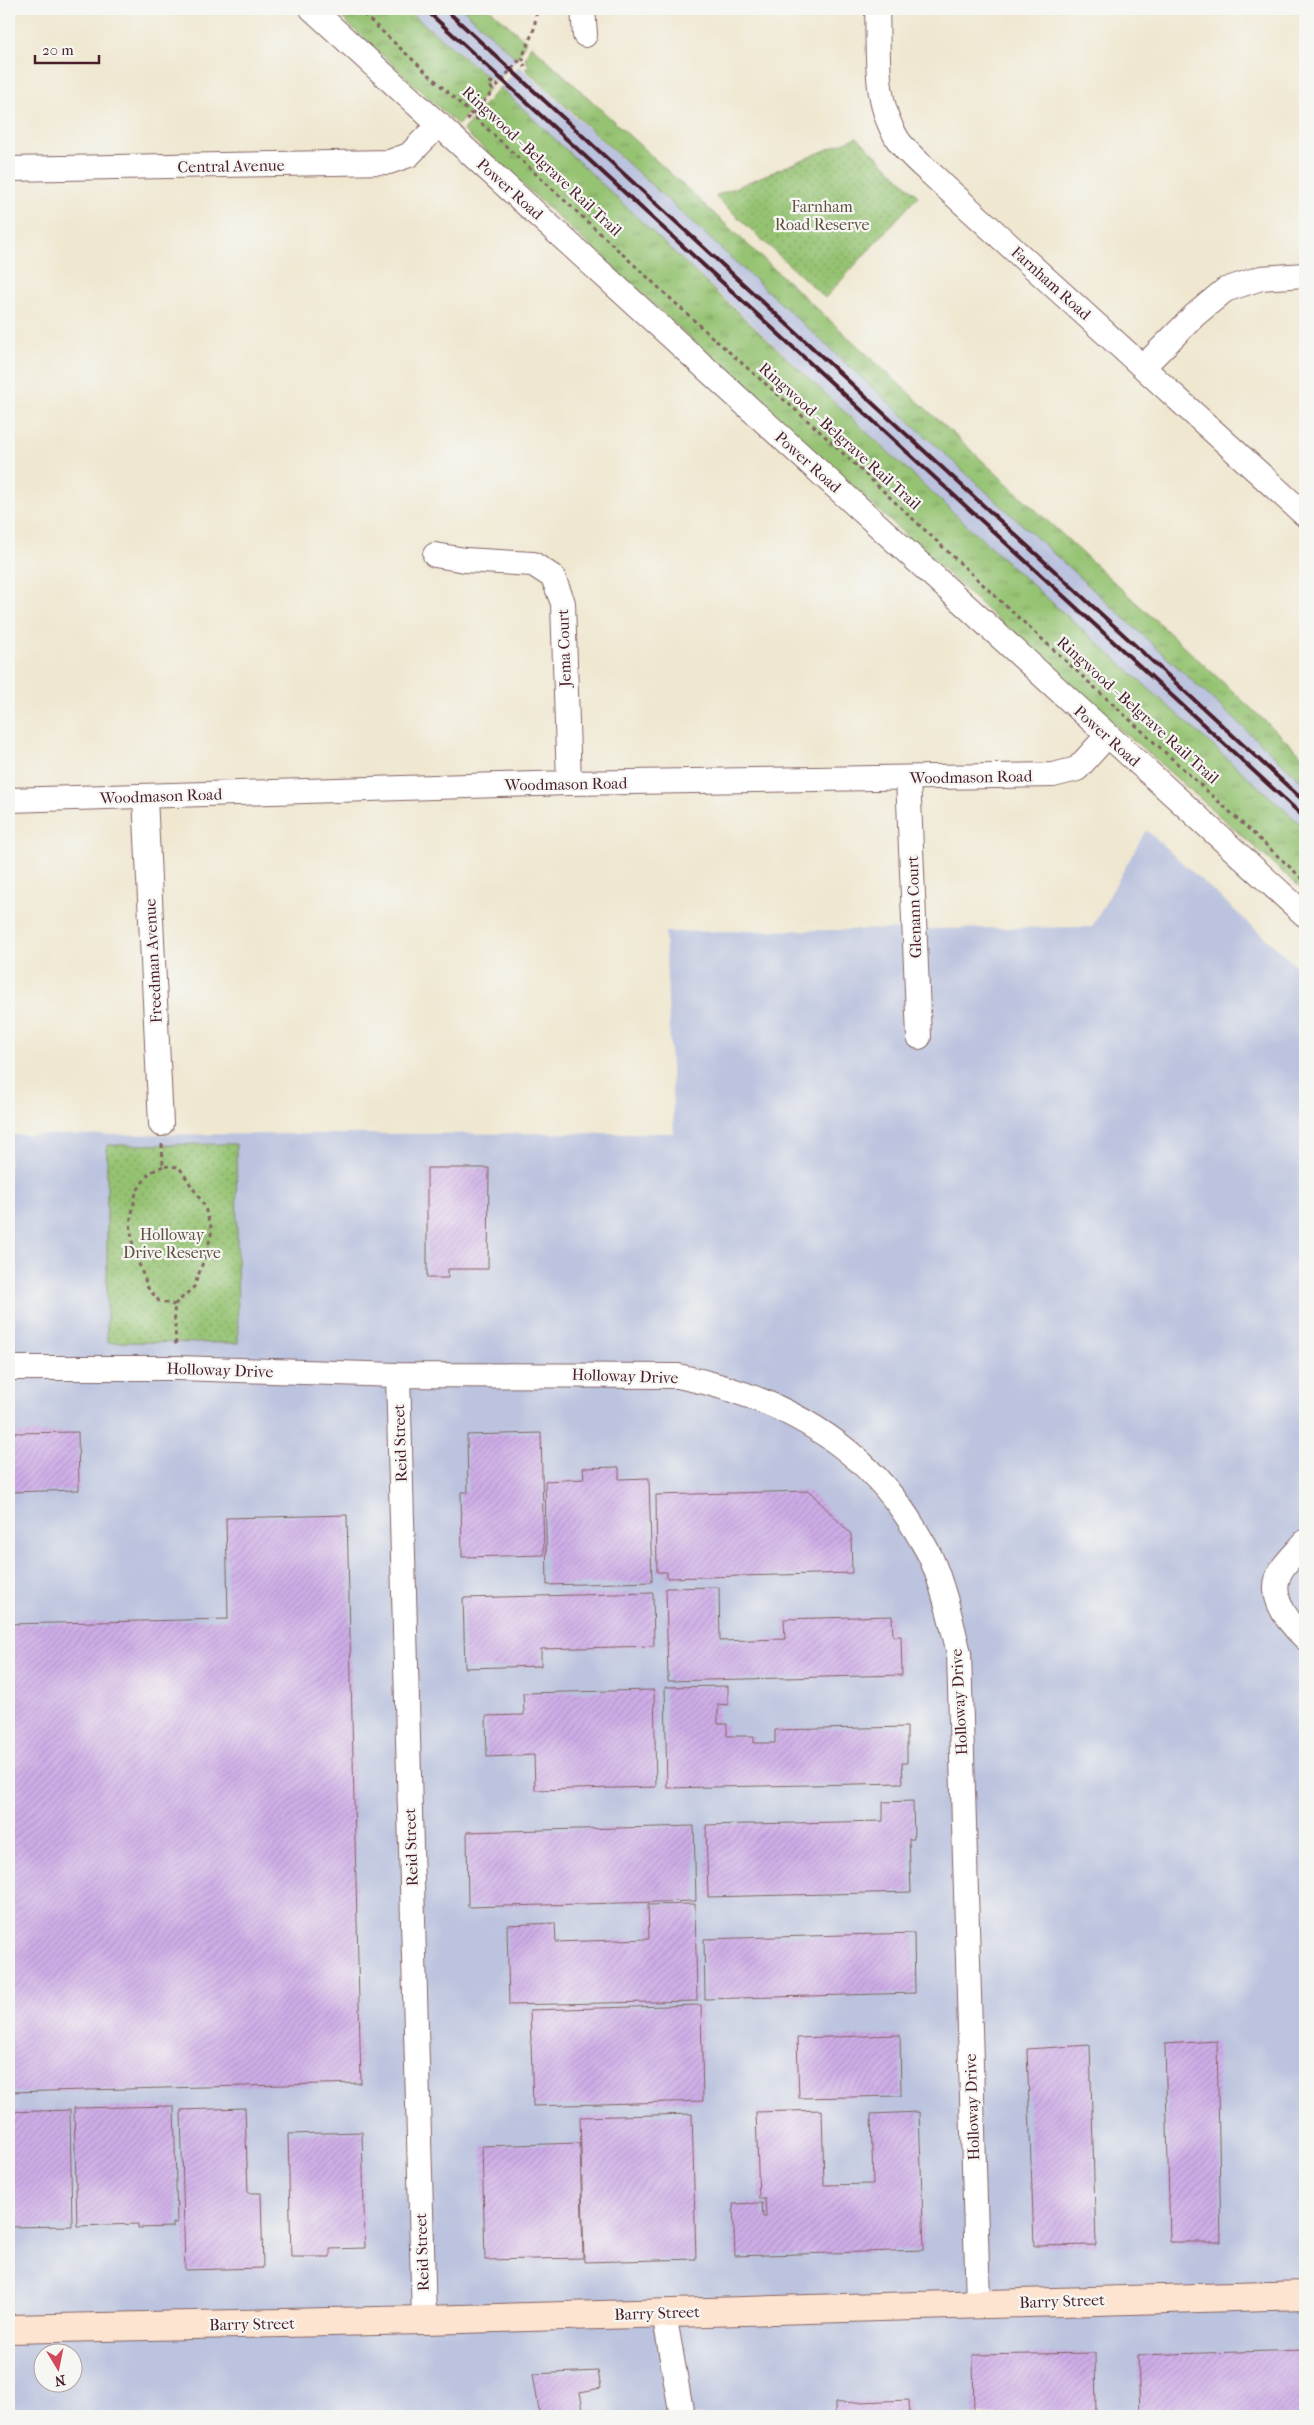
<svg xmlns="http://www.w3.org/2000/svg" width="1314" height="2425" font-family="'IM FELL French Canon',serif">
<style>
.industrial{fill:#bbc3de;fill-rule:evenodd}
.grass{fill:url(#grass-tufts);stroke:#70714e}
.park{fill:url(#park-dots);stroke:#70714e}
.building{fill:url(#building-hatch)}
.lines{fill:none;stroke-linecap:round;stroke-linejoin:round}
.street-casing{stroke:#846565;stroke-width:26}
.secondary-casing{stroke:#846565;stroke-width:30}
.path{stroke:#846565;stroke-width:3;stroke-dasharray:4 4;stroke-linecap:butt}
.street{stroke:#fff;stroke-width:24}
.secondary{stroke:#fde4d1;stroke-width:28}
.rail{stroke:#4a1f2b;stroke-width:4}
.labels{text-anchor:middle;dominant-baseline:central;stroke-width:4.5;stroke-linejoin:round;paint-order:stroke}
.street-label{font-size:16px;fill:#4a1f2b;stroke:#f6f6f2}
.park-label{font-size:16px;fill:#605040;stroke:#f6f6f2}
</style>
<defs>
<pattern id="grass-tufts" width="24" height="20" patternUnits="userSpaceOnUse" patternTransform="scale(1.25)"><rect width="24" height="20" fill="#95c372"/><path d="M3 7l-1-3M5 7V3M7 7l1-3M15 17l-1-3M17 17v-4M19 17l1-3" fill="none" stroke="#7c9e5e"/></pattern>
<pattern id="park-dots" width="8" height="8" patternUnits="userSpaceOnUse" patternTransform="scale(1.25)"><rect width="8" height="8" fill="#95c372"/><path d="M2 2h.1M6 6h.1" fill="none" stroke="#7c9e5e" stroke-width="1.8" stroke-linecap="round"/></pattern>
<pattern id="building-hatch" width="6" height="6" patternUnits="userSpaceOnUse" patternTransform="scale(1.25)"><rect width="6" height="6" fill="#ceade7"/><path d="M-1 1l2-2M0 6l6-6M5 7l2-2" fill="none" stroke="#b294c6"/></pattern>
</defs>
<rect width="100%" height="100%" fill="#f6f6f2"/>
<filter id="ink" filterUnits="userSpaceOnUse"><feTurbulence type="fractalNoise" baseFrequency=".02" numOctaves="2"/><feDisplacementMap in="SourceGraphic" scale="10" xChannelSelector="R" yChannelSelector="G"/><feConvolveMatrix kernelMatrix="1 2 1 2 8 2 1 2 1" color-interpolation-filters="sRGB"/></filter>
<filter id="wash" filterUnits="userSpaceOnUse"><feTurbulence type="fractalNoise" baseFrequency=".0096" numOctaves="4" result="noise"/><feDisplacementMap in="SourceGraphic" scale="20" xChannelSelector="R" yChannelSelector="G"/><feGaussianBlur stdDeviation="1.12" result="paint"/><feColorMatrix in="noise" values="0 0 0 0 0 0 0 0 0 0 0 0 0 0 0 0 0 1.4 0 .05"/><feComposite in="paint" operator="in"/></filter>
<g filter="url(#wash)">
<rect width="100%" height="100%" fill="#efe7d0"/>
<path class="industrial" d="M406,9H463L517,59L496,83Z
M519,66L770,292L1305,784V828L1010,565L515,103L500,87Z
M1146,830L1305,974V2416H9V1135L674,1133L665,932L1092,927ZM42,2352H72V2382H42Z"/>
<path class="grass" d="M332,9H406L490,79L486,84L489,89L458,125Z
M463,9H490L526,41L517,59Z
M531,45L1305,758V784L525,69L529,65L525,59Z
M500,87L720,296L1010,565L1305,828V892L1144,749L1093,707L463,130Z"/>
<path class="park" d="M857,137L918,196L825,298L715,196Z
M236,1144L238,1343L107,1342V1145Z"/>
<g id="blocks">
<path class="building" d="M427,1168H489L488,1269H448V1278H427Z
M78,1432L79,1490L9,1492V1433Z
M541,1433L544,1555L462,1557L461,1492H468L467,1435Z
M619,1467V1479L649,1478L652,1582L547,1585L545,1481L584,1479L583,1468Z
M809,1491L851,1534L852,1573L667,1578V1572H657L656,1495Z
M347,1515L361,2083L9,2092V1624L228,1619L226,1518Z
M719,1587L720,1641L785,1639L784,1619L892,1616L893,1636H901L902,1675L668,1681L666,1588Z
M653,1593L654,1646L541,1649V1666L465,1668L463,1598Z
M728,1686V1705L718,1704V1724H727V1736H754V1743H775V1730L907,1727V1763H902L903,1783L667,1788L665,1687Z
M654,1690L656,1787L535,1790L534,1755L487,1757L486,1716L524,1715L523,1693Z
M913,1801L914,1839H909L911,1892L708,1897L706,1825L883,1821V1802Z
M694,1826L696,1901L468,1907L467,1832Z
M695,1904L697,2001L509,2005L507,1925L555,1923L556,1942L649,1939L648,1905Z
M914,1933L915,1993L705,1999L704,1939Z
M701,2005L703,2101L533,2106L530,2010Z
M900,2035L901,2096L799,2098L797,2038Z
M1217,2041L1221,2242H1170L1165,2044Z
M1090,2045L1096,2245L1034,2246L1027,2049Z
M174,2106L177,2223H173V2227L138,2228V2224L77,2226L74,2108Z
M245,2108L248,2193H261L263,2268L185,2270L181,2110Z
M70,2110L72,2226L9,2227V2112Z
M822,2110L824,2185L873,2184L871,2114L919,2112L924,2250L735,2256L733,2204L762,2203L763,2217H766L765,2199H759L756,2112Z
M692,2114L696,2259L584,2262L580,2117Z
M362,2132L365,2248L330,2249V2257H291L288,2134Z
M580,2143L583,2258L485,2260L482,2146Z
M1305,2350V2416H1140L1138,2355Z
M1095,2353L1096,2416H974L973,2355Z
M598,2371L601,2388L580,2392L584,2416H540L533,2374Z
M909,2400L910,2416H835V2403Z"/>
</g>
</g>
<g filter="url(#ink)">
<use href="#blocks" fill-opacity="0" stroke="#846565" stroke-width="1"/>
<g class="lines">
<g class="street-casing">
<path id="street" d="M312,9L1305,915
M583,9L585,35
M877,9C879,52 873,102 898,140C909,156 928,170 942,184L1305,515
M9,169L389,162L409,155L439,124
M1143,367L1195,315L1225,290L1261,278L1305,275
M435,555L465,560L533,564L553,577L563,603L569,783
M908,778L919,1037
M145,797L161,1124
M9,800L569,783L1053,775L1077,769L1107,736
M9,1368H177L398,1375L678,1376C777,1396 863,1441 916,1531C921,1540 927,1549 931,1558C944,1588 951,1621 959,1653L978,2303
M398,1375L424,2320
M1305,1542C1298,1550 1290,1558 1284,1566C1264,1592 1286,1620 1305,1638
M664,2313L682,2416"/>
</g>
<g class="secondary-casing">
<path id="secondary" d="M9,2329L424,2320L1305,2295"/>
</g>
<path class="path" d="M358,9L712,337L815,427L993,594L1305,881
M467,120L493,91L489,84L491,82L497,86L518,61L524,66L526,64L522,58L534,29L537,9
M162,1144L163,1166L179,1167L204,1205L212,1230L207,1251L194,1287L174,1305L176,1348
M163,1166L149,1173L136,1192L130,1223L133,1248L148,1288L159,1301L174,1305"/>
<use href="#street" class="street"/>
<use href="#secondary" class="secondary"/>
<path class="rail" d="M425,9L1305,818
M445,9L1305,802"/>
</g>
</g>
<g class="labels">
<g class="street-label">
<text transform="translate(542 161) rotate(43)">Ringwood - Belgrave Rail Trail</text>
<text transform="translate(231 166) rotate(-1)">Central Avenue</text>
<text transform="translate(510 189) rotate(42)">Power Road</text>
<text transform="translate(1051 283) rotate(42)">Farnham Road</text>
<text transform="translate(840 436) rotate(42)">Ringwood - Belgrave Rail Trail</text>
<text transform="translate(808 462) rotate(42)">Power Road</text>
<text transform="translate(564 648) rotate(-92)">Jema Court</text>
<text transform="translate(1138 710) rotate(42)">Ringwood - Belgrave Rail Trail</text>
<text transform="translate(1107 736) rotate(42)">Power Road</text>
<text transform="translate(971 777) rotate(-1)">Woodmason Road</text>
<text transform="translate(566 784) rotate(-1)">Woodmason Road</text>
<text transform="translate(161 796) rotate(-2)">Woodmason Road</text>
<text transform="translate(914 907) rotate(-92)">Glenann Court</text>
<text transform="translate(153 961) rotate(-93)">Freedman Avenue</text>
<text transform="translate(220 1370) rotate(2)">Holloway Drive</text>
<text transform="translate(625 1376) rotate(2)">Holloway Drive</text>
<text transform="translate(400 1443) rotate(-92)">Reid Street</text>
<text transform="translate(959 1702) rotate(-93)">Holloway Drive</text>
<text transform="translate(411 1847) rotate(-92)">Reid Street</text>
<text transform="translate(972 2107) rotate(-92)">Holloway Drive</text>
<text transform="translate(422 2252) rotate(-92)">Reid Street</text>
<text transform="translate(1062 2301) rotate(-2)">Barry Street</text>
<text transform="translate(657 2313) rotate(-2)">Barry Street</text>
<text transform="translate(252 2324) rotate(-1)">Barry Street</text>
</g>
<g class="park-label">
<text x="822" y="206">Farnham<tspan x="822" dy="18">Road Reserve</tspan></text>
<text x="172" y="1234">Holloway<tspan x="172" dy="18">Drive Reserve</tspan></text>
</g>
</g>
<rect width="1314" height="2425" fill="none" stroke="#f6f6f2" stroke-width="30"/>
<g transform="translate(58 2368) rotate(170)"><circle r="24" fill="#f6f6f2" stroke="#b1a0a2"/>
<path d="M0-4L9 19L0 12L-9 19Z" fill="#d1495b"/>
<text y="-8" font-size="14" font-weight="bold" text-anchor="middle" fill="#4a1f2b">N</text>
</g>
<path d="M35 55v8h64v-8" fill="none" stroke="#4a1f2b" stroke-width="2.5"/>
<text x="42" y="55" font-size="15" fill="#4a1f2b" stroke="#f6f6f2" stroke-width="4" paint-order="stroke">20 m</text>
</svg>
